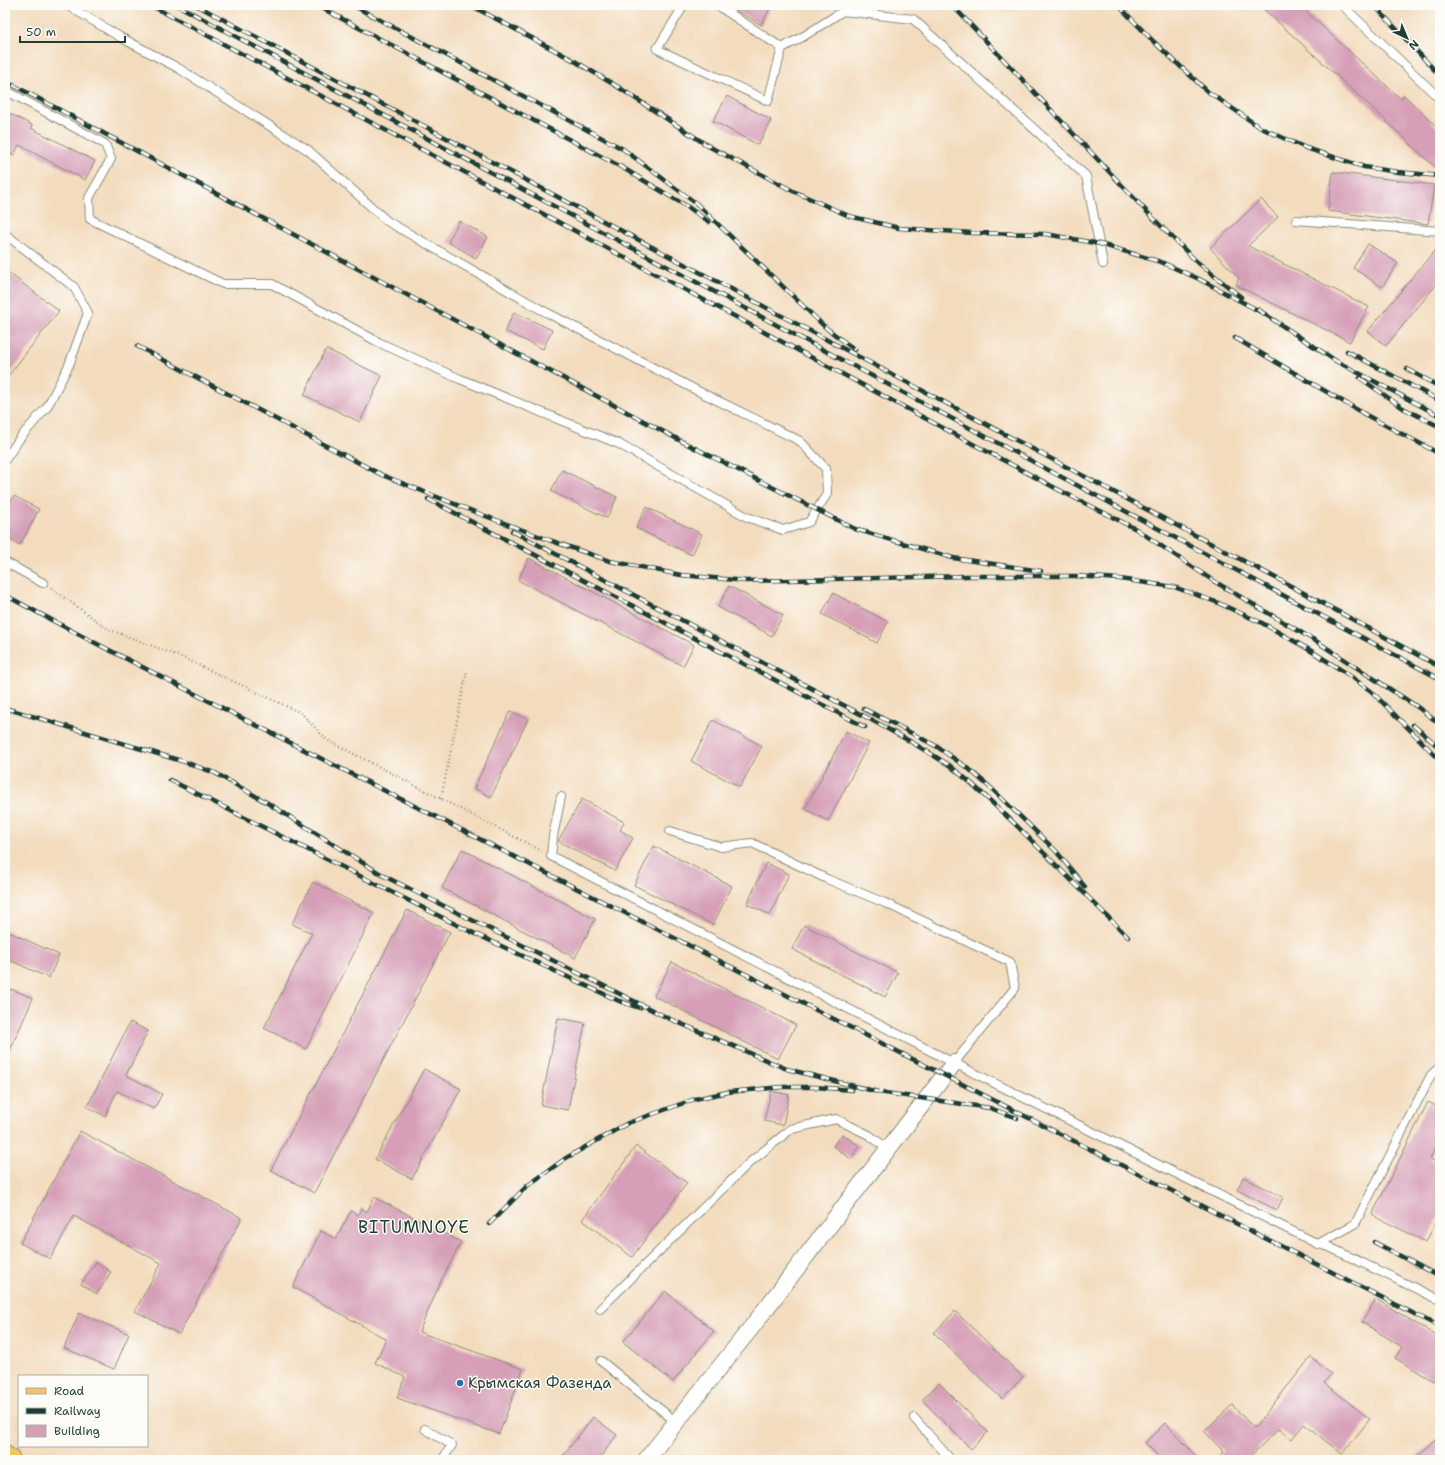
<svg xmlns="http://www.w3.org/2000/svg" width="1445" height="1465" font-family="'Shantell Sans',sans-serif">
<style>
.building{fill:#d69fb7}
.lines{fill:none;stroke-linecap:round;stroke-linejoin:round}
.service-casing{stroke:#898c79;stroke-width:10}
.minor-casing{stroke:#898c79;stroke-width:18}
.primary-casing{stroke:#898c79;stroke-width:24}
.path{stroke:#898c79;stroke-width:2.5;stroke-dasharray:1 3;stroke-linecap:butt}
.service{stroke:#fff;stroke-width:8}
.minor{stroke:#fff;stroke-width:16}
.primary{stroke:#f3c26a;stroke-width:22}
.rail-casing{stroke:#1f3d34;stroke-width:4.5}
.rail{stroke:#fdfcf7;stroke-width:3;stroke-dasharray:9;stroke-linecap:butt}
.poi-dot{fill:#1f6fb2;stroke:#fdfcf7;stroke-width:1.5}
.labels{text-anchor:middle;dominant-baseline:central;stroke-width:3;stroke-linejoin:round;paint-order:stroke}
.poi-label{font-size:15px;fill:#1f3d34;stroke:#fdfcf7;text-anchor:start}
.quarter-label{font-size:17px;letter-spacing:1px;fill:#1f3d34;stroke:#fdfcf7}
</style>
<rect width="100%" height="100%" fill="#fdfcf7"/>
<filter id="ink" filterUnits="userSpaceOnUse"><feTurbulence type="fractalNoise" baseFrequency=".025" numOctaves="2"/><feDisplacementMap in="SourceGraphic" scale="8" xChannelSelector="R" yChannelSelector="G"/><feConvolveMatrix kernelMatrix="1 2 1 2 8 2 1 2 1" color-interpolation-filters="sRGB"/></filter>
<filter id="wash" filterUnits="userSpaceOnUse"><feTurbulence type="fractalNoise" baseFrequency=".012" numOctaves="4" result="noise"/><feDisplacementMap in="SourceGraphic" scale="16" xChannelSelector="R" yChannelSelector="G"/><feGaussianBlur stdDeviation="0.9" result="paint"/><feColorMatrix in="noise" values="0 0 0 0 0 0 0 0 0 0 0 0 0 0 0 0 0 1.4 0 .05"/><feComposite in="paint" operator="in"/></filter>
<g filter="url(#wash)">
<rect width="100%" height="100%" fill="#f3dcbe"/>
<g id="blocks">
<path class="building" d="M727,5H772L761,25Z
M1259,5H1299L1401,99L1404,95L1440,130V172L1380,115Z
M727,96L771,120L758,145L713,121Z
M5,111L32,125L31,128L95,161L85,180L19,145L14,155L5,150Z
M1333,172L1434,185L1428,224L1328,211Z
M1261,199L1278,217L1248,246L1369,307L1362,319L1350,342L1236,285L1239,278L1210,248Z
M459,221L488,237L476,258L448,242Z
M1368,244L1398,263L1382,287L1353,268Z
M1440,244V280L1386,346L1368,331Z
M5,270L59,311L5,380Z
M514,312L552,330L543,349L505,331Z
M326,349L382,376L360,422L304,395Z
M562,470L617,497L607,518L551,491Z
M14,496L39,509L20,545L5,537V512Z
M646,507L702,534L692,555L636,528Z
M529,558L694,645L683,666L518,580Z
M729,586L783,615L772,636L718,607Z
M833,593L888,622L877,643L822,614Z
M510,711L528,719L491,797L474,788Z
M713,720L762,746L740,787L691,761Z
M846,731L869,743L828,821L805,809Z
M582,799L624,822L620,830L633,838L615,871L558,841Z
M654,846L732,886L713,925L634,885Z
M462,849L595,919L575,958L442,888Z
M766,863L789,874L770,915L747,904Z
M313,882L374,913L306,1049L264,1028L312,933L292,924Z
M407,910L450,932L314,1193L271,1170Z
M804,925L898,973L885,997L792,949Z
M5,930L59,955L49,978L5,958Z
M672,962L796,1025L778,1059L654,996Z
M11,989L33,998L5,1062V1003Z
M558,1018L585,1023L568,1110L541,1105Z
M130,1022L148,1031L126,1075L162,1094L154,1109L117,1091L105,1116L87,1107Z
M424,1069L461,1089L412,1179L375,1159Z
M771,1091L789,1095L783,1125L764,1121Z
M1428,1102L1440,1108V1138L1430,1159L1440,1164V1213L1426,1242L1372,1215Z
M80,1131L242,1218L179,1334L135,1311L161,1263L74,1216L50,1259L20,1243Z
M842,1134L860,1146L851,1159L833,1146Z
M636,1146L687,1183L632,1257L582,1220Z
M1243,1177L1283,1197L1277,1210L1237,1190Z
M374,1197L461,1242L441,1281L419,1332L523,1369L499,1434L397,1398L405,1377L375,1363L386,1339L293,1287L321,1231L336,1239L351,1211L358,1215L361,1208L367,1212Z
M96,1262L111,1272L97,1294L81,1284Z
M665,1291L714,1331L673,1382L623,1342Z
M1376,1299L1440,1338V1385L1395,1358L1402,1347L1362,1322Z
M955,1311L1023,1377L1002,1399L934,1333Z
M79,1313L129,1334L114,1369L64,1348Z
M1311,1357L1331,1374L1324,1383L1370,1419L1342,1454L1304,1424L1292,1439L1279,1429L1246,1460H1216L1224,1452L1204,1431L1232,1405L1254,1428Z
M939,1383L988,1432L971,1449L922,1400Z
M593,1417L617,1435L598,1460H560Z
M1165,1423L1200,1460H1162L1145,1443Z
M1440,1437V1460H1412Z"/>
</g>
</g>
<g filter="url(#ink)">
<use href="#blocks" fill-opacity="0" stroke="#898c79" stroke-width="1"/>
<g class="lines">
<g class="service-casing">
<path id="service" d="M684,5L657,49L768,101L782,48
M717,5L782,48L804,36L843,11L913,19L1086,176L1103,264
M1342,5L1440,99
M5,90L105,144L111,159L89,198L90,219L223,284H272L380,343L460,379L619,444L747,517L783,530L809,522L827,494L826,469L800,441L698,391L540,309L387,221L308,150L178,68L120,37L67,5
M1296,220L1440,231
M5,234L74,287L88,313L69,365L47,407L20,438L5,460
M5,562L43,583
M561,797L553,836L551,856L954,1063L1318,1244L1355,1224L1431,1075L1440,1067
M670,831L721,847L752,843L827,879L885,903L1010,962L1015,988L954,1063
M1318,1244L1327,1246L1440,1300
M600,1309L749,1163L791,1129L836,1119L869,1135L888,1149
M601,1361L676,1422
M914,1418L951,1460
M425,1429L452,1445L442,1460"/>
</g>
<g class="minor-casing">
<path id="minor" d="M646,1460L751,1328L954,1063"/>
</g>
<g class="primary-casing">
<path id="primary" d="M5,1457L9,1460"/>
</g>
<path class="path" d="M51,588L108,629L179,656L301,713L327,740L542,851
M441,799L467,671"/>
<use href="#service" class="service"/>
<use href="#minor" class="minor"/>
<use href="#primary" class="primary"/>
<g class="rail-casing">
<path id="rail" d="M150,5L562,224L1059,490L1136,529L1212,580L1319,643L1416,706L1440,724
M177,5L1440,679
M196,5L1289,585L1440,667
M316,5L623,168L688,207L709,222
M352,5L623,149L697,204L825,327L855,350
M470,5L573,60L618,87L710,147L793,191L849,216L899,228L972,233L1046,234L1100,244L1161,262L1199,279L1261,312
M952,5L1149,214L1196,261L1241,297
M1118,5L1153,41L1207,91L1261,128L1306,148L1364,167L1398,172L1440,176
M1374,5L1440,76
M13,85L683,442L855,529L953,558L1041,571
M1257,309L1336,361L1440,416
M1235,338L1366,415L1440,454
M137,346L382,475L480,514L549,540L610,561L681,575L746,581L967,576H1075L1120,579L1174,587L1216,602L1262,623L1308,649L1346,673L1371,691L1440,760
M1347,351L1440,401
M1407,369L1440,387
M1360,378L1403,408L1440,427
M428,499L865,727
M512,531L868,718L913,743L949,765L971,783L1013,822L1128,937
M5,595L74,632L326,761L1440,1327
M5,708L185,762L215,773L266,802L384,876L670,1019L787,1069L878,1092L990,1108L1017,1118
M864,709L896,725L936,746L969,769L993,790L1056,851L1085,887
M1413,725L1440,748
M170,780L465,929L619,1001L640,1008
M489,1224L527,1186L566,1158L628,1123L695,1099L728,1092L783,1087H815L852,1090
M1374,1242L1440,1277"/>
</g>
<use href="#rail" class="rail"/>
</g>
</g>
<circle class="poi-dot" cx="460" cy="1383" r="4"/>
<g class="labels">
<g class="poi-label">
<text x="468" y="1383">Крымская Фазенда</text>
</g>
<g class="quarter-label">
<text x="414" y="1227">BITUMNOYE</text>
</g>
</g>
<rect width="1445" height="1465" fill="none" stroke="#fdfcf7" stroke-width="20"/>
<rect x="18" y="1375" width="130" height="72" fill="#fdfcf7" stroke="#a4b0a9"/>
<rect x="26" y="1388" width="20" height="6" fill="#f3c26a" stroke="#a4b0a9"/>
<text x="54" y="1395" font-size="12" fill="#1f3d34">Road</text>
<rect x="26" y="1408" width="20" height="6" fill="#1f3d34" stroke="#a4b0a9"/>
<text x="54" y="1415" font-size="12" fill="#1f3d34">Railway</text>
<rect x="26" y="1425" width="20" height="12" fill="#d69fb7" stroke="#a4b0a9"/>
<text x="54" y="1435" font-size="12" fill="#1f3d34">Building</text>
<g transform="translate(1407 38) rotate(136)" stroke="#fdfcf7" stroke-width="3" paint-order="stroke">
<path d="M0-3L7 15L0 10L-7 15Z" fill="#1f3d34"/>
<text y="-6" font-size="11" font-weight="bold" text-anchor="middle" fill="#1f3d34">N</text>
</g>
<path d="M20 36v6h105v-6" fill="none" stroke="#1f3d34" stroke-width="2"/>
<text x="26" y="36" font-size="12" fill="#1f3d34" stroke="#fdfcf7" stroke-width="3" paint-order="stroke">50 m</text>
</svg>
